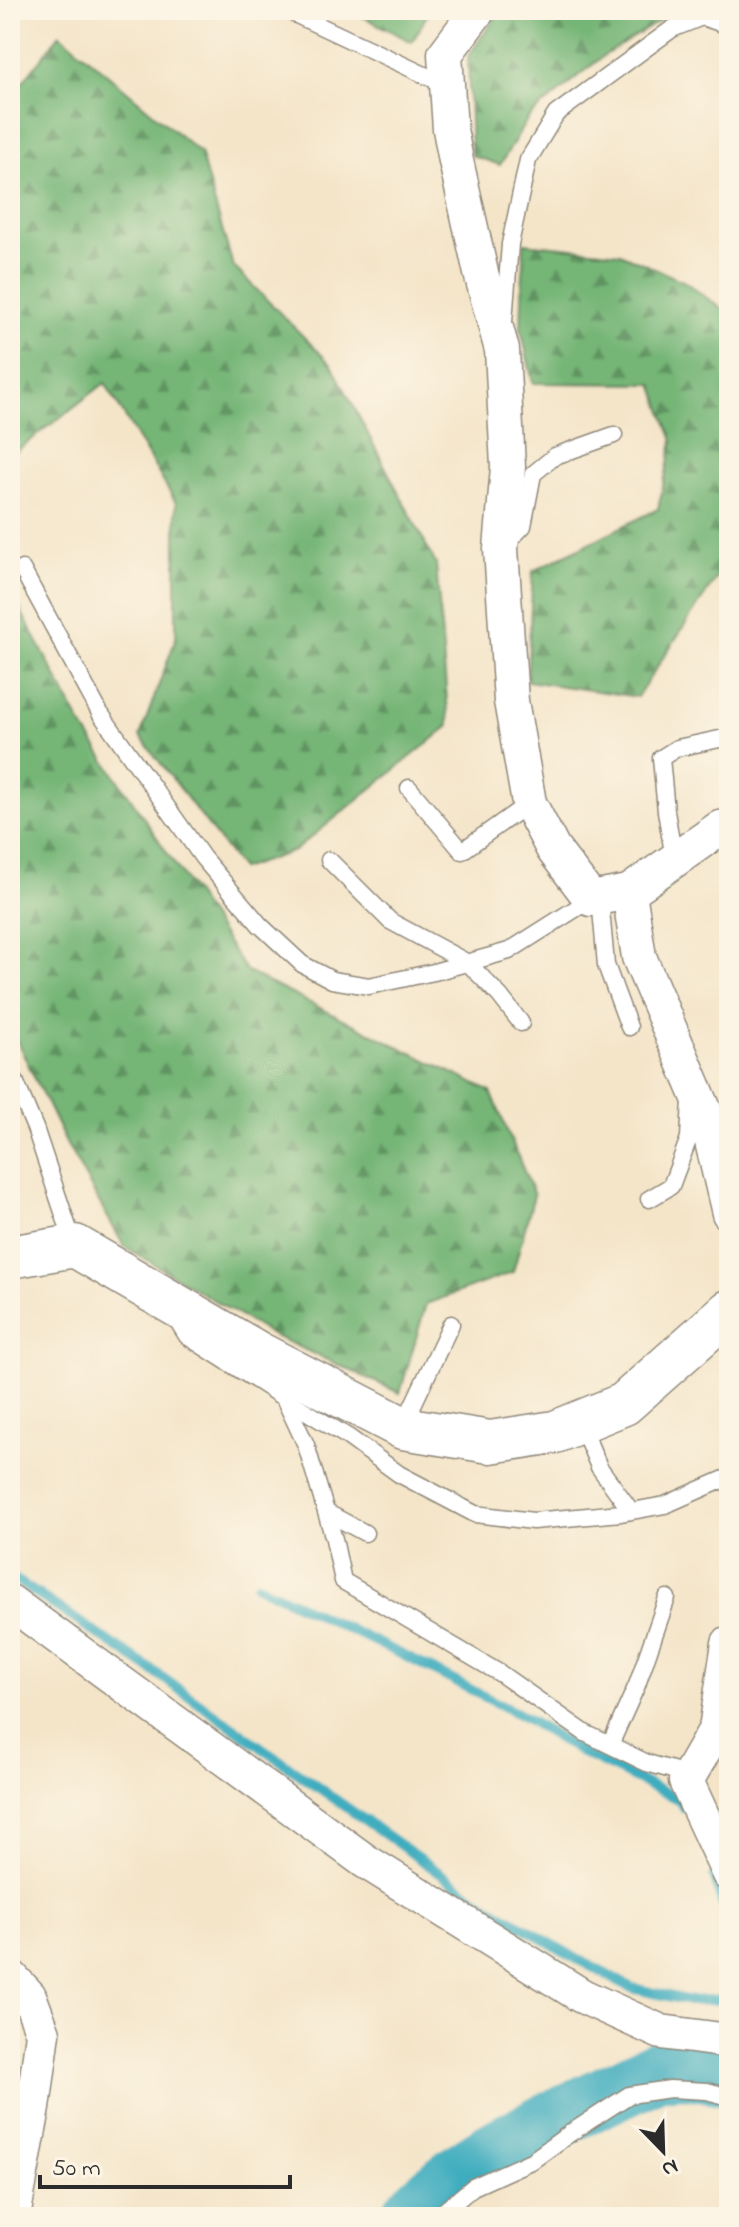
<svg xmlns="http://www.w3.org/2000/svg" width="739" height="2227" font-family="'Indie Flower',sans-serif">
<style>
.forest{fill:url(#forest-firs);stroke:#507050;stroke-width:2}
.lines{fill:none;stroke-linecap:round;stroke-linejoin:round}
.stream{stroke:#41adbf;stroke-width:10}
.river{stroke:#41adbf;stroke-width:60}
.service-casing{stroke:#90887a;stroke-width:19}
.minor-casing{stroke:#90887a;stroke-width:37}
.tertiary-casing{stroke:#90887a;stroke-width:45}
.service{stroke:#fff;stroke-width:16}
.minor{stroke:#fff;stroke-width:34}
.tertiary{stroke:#fff;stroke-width:42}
</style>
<defs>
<pattern id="forest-firs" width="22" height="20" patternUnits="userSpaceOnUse" patternTransform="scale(2)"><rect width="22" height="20" fill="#74b576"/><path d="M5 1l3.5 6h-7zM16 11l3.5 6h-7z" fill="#5f9361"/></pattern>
</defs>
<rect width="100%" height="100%" fill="#fcf5e5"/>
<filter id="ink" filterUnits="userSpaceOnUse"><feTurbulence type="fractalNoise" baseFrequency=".0125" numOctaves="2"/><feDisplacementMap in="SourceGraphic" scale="16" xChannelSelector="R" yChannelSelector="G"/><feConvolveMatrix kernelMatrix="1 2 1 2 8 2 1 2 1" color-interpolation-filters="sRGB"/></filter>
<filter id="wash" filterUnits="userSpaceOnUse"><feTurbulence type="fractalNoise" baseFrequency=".006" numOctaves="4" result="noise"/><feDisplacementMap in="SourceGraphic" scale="32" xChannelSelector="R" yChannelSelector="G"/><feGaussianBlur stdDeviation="1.8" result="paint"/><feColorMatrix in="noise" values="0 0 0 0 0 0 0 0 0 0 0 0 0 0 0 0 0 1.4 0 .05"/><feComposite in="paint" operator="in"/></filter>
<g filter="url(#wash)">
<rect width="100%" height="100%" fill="#f4e5c9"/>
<path class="forest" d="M350,10H430L412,42Z
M501,10H677L602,57L528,118L500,165L471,155L468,56Z
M60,34L200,153L233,266L332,365L436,564L449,726L294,851L241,869L140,736L176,638V503L105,383L10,456V98Z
M524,243L620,253L685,282L729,314V559L637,697L527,681L533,571L658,509L673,441L653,384L533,383L521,329Z
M10,590L81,724L247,972L491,1092L534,1195L513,1272L426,1304L400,1393L270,1334L124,1246L66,1143L10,1027Z"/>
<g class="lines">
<path class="stream" d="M10,1576L149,1668L478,1900L577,1959L632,1988L690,2001L729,1999
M257,1585L421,1664L522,1716L582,1753L680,1800L683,1807
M714,1876L729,1924"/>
<path class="river" d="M409,2217C479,2143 569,2117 655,2071L681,2068L729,2076"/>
</g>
</g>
<g filter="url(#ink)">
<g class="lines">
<g class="service-casing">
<path id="service" d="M286,10L448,86
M504,322L510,244L528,160L556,114L672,29L702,17L729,26
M505,545L523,526L533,474L555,456L614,435
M22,569L100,713L147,779L203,858L260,925L302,964L332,980L369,986L434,972L509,951L591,899
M409,788L462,851L529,803
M674,859L666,811L661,758L677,748L729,737
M329,860L390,921L468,963L500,996L521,1023
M600,898L606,965L629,1027
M10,1069L35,1128L74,1245
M649,1199L671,1186L689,1138L691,1100
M177,1320L187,1336L284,1398L306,1445L334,1539L343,1581L501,1674L585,1733L647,1763L690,1775
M286,1399L348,1437L399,1474L475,1514L533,1521L621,1513L665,1505L729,1477
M580,1422L599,1467L631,1511
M403,1426L451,1324
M326,1512L365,1533
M610,1745L637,1685L667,1598
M437,2217L473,2187L533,2160L569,2134L629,2095L670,2089L707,2091L729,2097"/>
</g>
<g class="minor-casing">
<path id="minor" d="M478,10L445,54L450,129L456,161L481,273L502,350L508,467L501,549L511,701L529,803L553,849L591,899L629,892L720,828L729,827
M629,892L639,957L705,1112L729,1213
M10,1602L365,1861L582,1996L661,2032L729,2041
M729,1643L716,1729L686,1781L729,1874
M10,1976L29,1996L43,2033L33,2108L13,2217"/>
</g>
<g class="tertiary-casing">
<path id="tertiary" d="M10,1257L75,1246L258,1353L403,1428L490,1442L555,1432L624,1404L729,1311"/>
</g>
<use href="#service" class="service"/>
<use href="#minor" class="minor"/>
<use href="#tertiary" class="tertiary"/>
</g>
</g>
<rect width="739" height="2227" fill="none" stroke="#fcf5e5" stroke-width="40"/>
<g transform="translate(663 2151) rotate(157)" stroke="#fcf5e5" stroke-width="6" paint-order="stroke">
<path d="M0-6L14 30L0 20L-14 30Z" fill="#2b2b2b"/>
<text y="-12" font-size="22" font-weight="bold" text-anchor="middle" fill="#2b2b2b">N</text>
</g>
<path d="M40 2175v12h250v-12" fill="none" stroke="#2b2b2b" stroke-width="4"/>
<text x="52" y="2175" font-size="24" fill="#2b2b2b" stroke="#fcf5e5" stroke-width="6" paint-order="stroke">50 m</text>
</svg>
